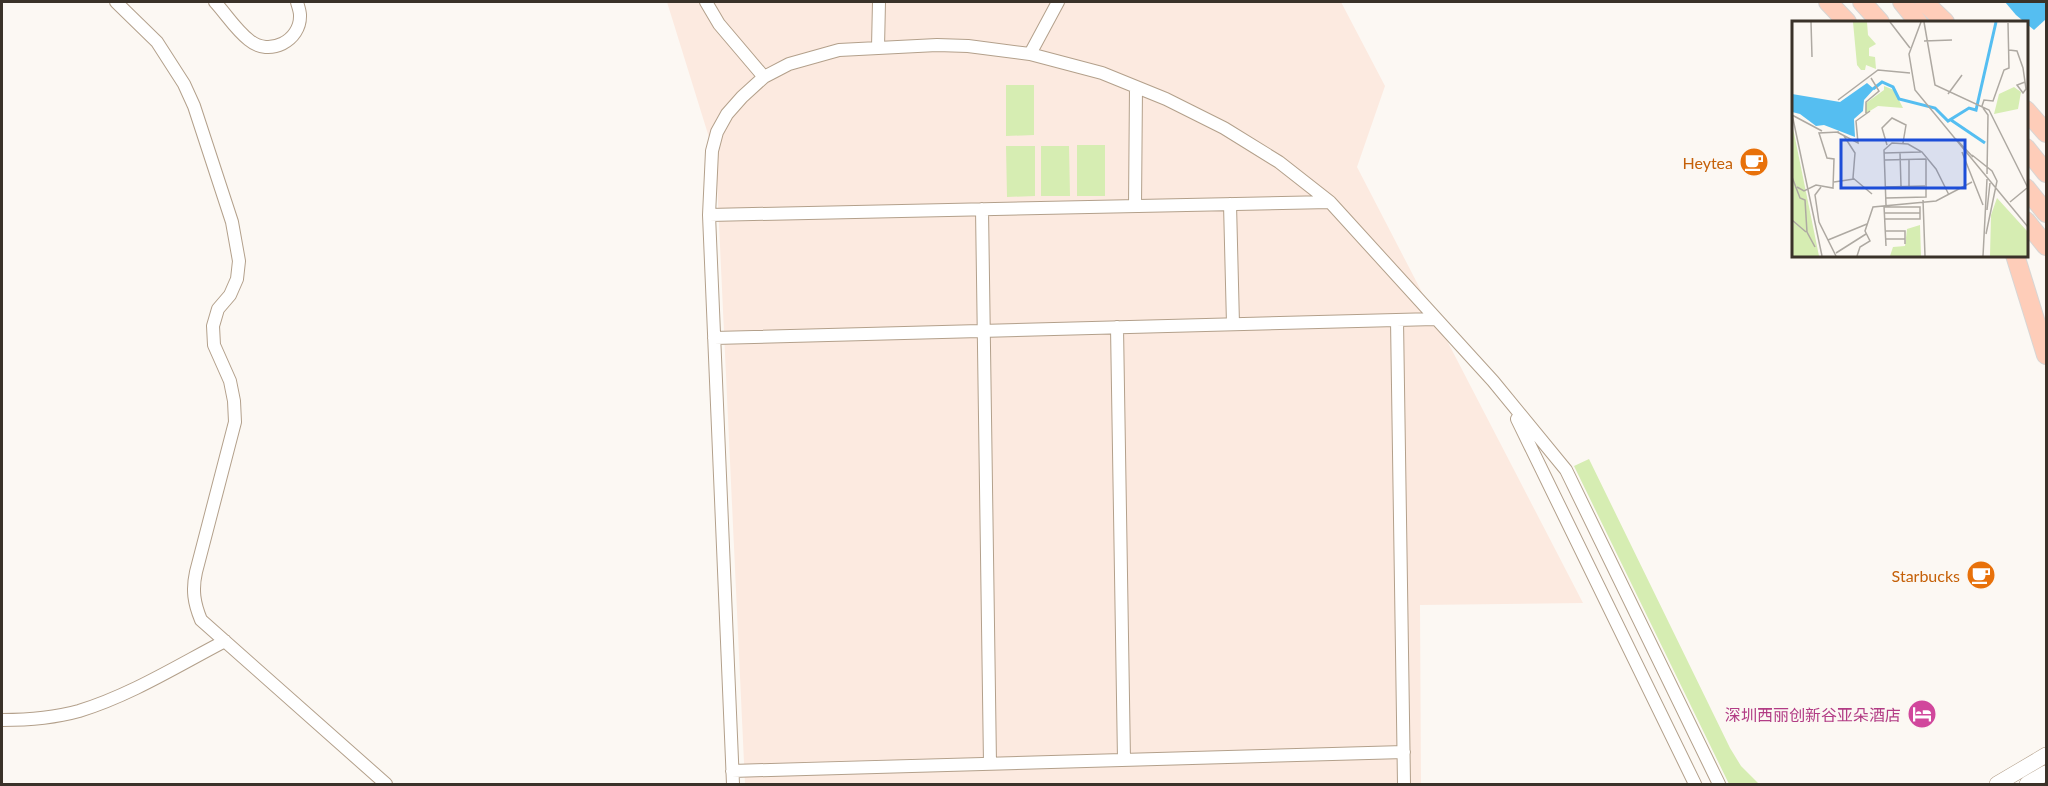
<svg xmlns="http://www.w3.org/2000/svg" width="2048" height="786" font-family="Lato,'Noto Sans SC',sans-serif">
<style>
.industrial{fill:#fceae0}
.green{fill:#d6edb2}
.water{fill:#55bef1}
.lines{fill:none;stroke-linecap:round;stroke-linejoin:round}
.minor-casing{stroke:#b3a08b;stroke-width:14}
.tertiary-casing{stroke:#b3a08b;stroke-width:16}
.primary-casing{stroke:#d8d6d4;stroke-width:20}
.minor{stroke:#fff;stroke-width:12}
.tertiary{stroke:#fff;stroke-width:15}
.primary{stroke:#fecdb9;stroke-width:18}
.labels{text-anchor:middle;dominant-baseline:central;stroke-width:4.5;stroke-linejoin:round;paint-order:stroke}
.food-label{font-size:16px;fill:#c56008;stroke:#fcf8f3;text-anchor:end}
.hotel-label{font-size:16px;fill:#b23c85;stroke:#fcf8f3;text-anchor:end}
.inset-river{fill:none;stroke:#55bef1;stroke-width:3}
.inset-road{fill:none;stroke:#aea9a2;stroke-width:1.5}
.view{fill:#1d4ed8;fill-opacity:0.15;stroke:#1d4ed8;stroke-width:3}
.inset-edge{fill:none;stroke:#3a3229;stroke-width:3}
</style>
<rect width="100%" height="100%" fill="#fcf8f3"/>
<path class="industrial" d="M667,2H1341L1385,86L1357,167L1583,603L1420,605L1421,784H745L716,160Z"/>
<path class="green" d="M1006,85H1034V135L1006,136Z
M1077,145H1105V196H1077Z
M1006,146H1035V196L1007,197Z
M1041,146H1069L1070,196H1041Z
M1589,459L1730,748L1741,766L1759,784H1729L1574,466Z"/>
<path class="water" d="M2005,2H2046V19L2034,30L2016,15Z"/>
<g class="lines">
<g class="minor-casing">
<path id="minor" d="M116,2L157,42L184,84L194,106L232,222L239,261L237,279L230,295L218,309L213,326L214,345L230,381L234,401L235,422L196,572C192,590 194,603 201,620L386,784
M215,2C226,14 236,30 249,40C269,57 301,41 300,15C300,11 298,6 297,2
M706,2L719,24L764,77
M878,47L879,2
M1030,54L1058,2
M1230,204L1233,324
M1135,206L1136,87
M982,209L990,763
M709,215L1330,202
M1397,320L1404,784
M1117,327L1124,760
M714,338L1435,319
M1517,419L1695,784
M2,720C27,720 54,718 79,711C131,695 177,666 225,641
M732,771L1404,752
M733,784L709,215L712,151L717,132L727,114L742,97L764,77L789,64L839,50L937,45L968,46L1030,54L1102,73L1166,99L1224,128L1279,162L1330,202L1493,381L1566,470L1719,784"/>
</g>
<g class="tertiary-casing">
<path id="tertiary" d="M1997,784L2046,755
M2027,784L2046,773"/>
</g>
<g class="primary-casing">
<path id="primary" d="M1828,2L1847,22
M1862,2L1880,22
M1902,2L1918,22
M1924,2L1945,22
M2026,110L2046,133
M2026,148L2046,173
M2026,188L2046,213
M2026,221L2046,246
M2015,255L2046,355"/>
</g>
<use href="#minor" class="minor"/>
<use href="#tertiary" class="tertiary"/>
<use href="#primary" class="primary"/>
</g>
<defs>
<g id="cafe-disc" transform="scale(1.5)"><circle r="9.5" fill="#e8710a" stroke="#fcf8f3"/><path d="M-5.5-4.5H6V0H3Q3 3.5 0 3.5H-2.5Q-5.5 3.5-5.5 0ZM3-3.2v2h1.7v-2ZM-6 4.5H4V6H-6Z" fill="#fff"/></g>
<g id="hotel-disc" transform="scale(1.5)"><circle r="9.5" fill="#d1479c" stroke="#fcf8f3"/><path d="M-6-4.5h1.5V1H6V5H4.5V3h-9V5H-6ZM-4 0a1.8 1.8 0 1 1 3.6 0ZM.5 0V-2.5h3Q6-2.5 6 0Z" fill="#fff"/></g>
</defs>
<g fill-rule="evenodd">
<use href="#cafe-disc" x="1754" y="162"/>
<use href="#cafe-disc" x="1981" y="575"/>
<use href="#hotel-disc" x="1922" y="714"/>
</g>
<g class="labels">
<g class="food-label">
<text x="1733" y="162">Heytea</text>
<text x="1960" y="575">Starbucks</text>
</g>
<g class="hotel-label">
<text x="1901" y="714">深圳西丽创新谷亚朵酒店</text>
</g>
</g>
<g transform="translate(1792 21)">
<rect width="236" height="236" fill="#fcf8f3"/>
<path d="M61,1H75L76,14L84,23L77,27V35L83,36L84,48L74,44L73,49H69L65,44ZM92,65L102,69L111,87L86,85L73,93L74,82L92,69ZM222,66L229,71L226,88L202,93L207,73ZM0,106L2,112L27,235H0ZM205,177L235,210V235H198L199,194ZM128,204L129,235H98L101,226L113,225L115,208Z" fill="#d6edb2"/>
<path d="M75,62L82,68L72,79L71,90L62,98L63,116L32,104L24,105L8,93L0,91V73L48,81Z" fill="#55bef1"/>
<path class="inset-river" d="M81,68L90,61L101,66L107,78L143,87L156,100L177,87L184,89L204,1M159,99L193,122"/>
<path class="inset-road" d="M19,1L20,36M98,1L118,27M129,1L117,33L123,69L236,206M132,1L143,64L197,89L236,167M132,20L160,19M217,29L225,30L231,47L234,68L231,72L225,64L233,61M156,73L170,54M46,79L86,49L118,52M190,85L192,79L201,80L212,49L217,47L216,2M191,87L196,94L195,153M74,92V81L87,70L79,57M0,93L30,235M0,94L30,110M45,111L66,122L64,100L78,90M52,115L63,132L61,157L80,173M164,118L181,136M95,124L90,107L100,97L114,104L111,122M170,131L191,184M92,132L129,131M108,132L109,165M180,134L200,150L205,160L194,213M93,139L134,138M117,139V165M0,156L8,177L13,179L15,211L23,226M42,161L62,158M5,166L12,170L24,164L41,167L42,138L35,137L27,112L47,111M29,166L23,174L27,201L44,235M93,166L133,165M94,177L134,176V138M131,179L133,235M218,181L235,167M94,184L92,129L100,122L116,123L130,131L144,148L157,174M92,185L94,225M92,186H128V198H93M195,189L198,162M93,192H128M0,199L14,211M94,210H113V223M94,218H113M36,219L75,203M44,232L74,213M65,235L68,226L78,220L73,210L81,186L144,180L180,161M191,235L195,158"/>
<path class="view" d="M49,119H173V167H49Z"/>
<rect width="236" height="236" class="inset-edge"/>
</g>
<rect width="2048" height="786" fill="none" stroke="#3a3229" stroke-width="6"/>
</svg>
